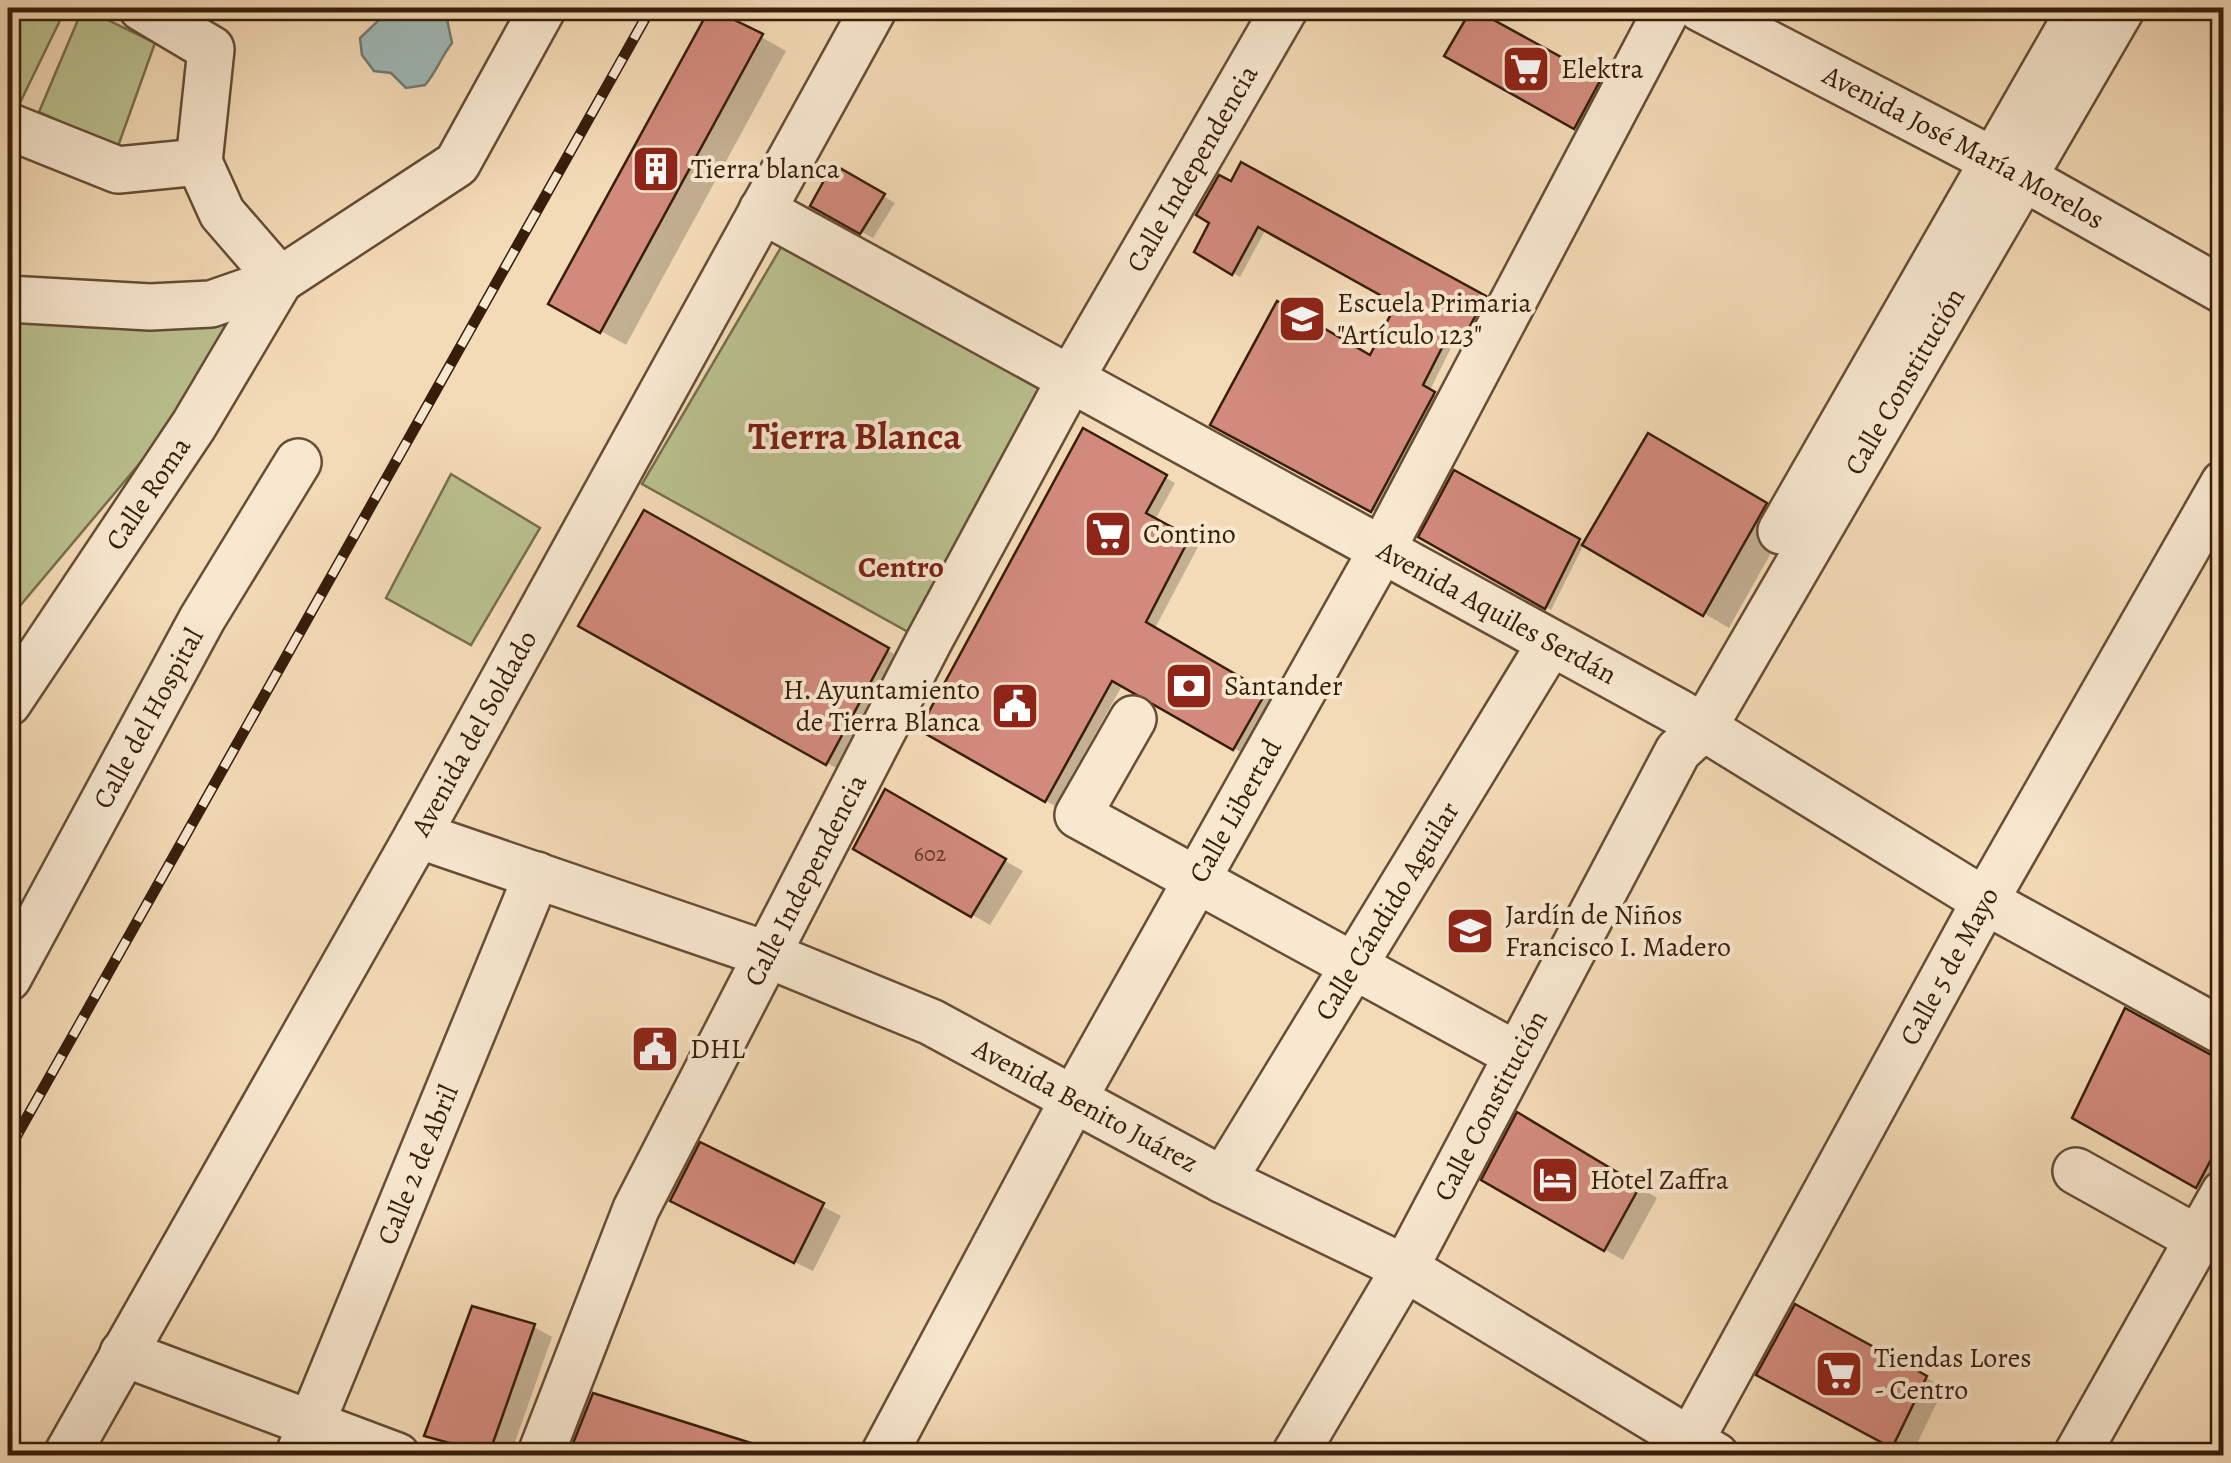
<svg xmlns="http://www.w3.org/2000/svg" width="2231" height="1463" font-family="Alegreya,serif">
<style>
.green{fill:#bac08f;stroke:#786f4c;stroke-width:2.5}
.water{fill:#9fb9b7;stroke:#757b72;stroke-width:2.5}
.shadow{fill:#0003}
.building{fill:#d28a7c;stroke:#371e0a;stroke-width:2.5}
.lines{fill:none;stroke-linecap:round;stroke-linejoin:round}
.minor-casing{stroke:#664d35;stroke-width:50}
.minor{stroke:#f8e8d0;stroke-width:45}
.rail-casing{stroke:#371e0a;stroke-width:11}
.rail{stroke:#f8e8d0;stroke-width:8;stroke-dasharray:22;stroke-linecap:butt}
.labels{text-anchor:middle;dominant-baseline:central;stroke-width:8;stroke-linejoin:round;paint-order:stroke}
.number-label{font-size:22px;fill:#5e3926}
.poi-label{font-size:28px;fill:#371e0a;stroke:#f8e8d0;text-anchor:start}
.street-label{font-size:28px;fill:#371e0a;stroke:#f8e8d0}
.neighbourhood-label{font-size:30px;font-weight:bold;fill:#7a1f14;stroke:#f8e8d0}
.district-label{font-size:38px;font-weight:bold;fill:#7a1f14;stroke:#f8e8d0}
</style>
<rect width="100%" height="100%" fill="#f4dbb7"/>
<filter id="stains"><feTurbulence type="fractalNoise" baseFrequency=".002" numOctaves="4"/><feColorMatrix values="0 0 0 0 .2 0 0 0 0 .09 0 0 0 0 .02 0 0 0 .5 -.17"/></filter>
<radialGradient id="worn" r=".72"><stop offset=".6" stop-color="#630" stop-opacity="0"/><stop offset="1" stop-color="#630" stop-opacity=".3"/></radialGradient>
<path class="green" d="M8,8H66L15,113L8,109Z
M83,8L155,43L117,149L39,112Z
M790,232L1051,378L910,633L642,484Z
M191,315L224,323L228,349L198,394L8,620V324Z
M451,474L540,528L471,645L386,598Z"/>
<path class="water" d="M379,8H425L447,19L452,43C441,57 437,71 425,85L406,88L391,73L374,71L362,55L360,38L378,21Z"/>
<path class="shadow" d="M334,8H361L347,15Z
M712,9L786,51L626,345L551,303Z
M1474,9L1618,91L1593,138L1448,55Z
M1242,165L1492,303L1470,343L1457,336L1429,392L1440,398L1379,514L1213,424L1371,358L1400,303L1266,229L1240,277L1197,251Z
M834,167L895,203L873,238L813,205Z
M1084,432L1175,483L1155,520L1199,545L1154,630L1275,699L1244,754L1123,684L1055,806L922,729Z
M1648,437L1790,519L1729,628L1586,544Z
M1455,474L1584,544L1551,610L1422,537Z
M644,513L896,655L836,768L582,625Z
M886,793L1023,871L990,925L857,848Z
M2224,1065L2221,1199L2100,1131Z
M1518,1116L1657,1198L1623,1260L1484,1180Z
M822,1206L841,1216L813,1271L691,1211Z
M534,1327L552,1337L510,1456H481L427,1435Z
M1926,1378L1944,1388L1911,1456L1778,1384Z"/>
<path class="building" d="M710,8L763,34L600,333L548,304Z
M1472,8L1601,79L1574,129L1444,56Z
M1241,162L1486,296L1462,341L1449,334L1423,385L1435,392L1371,512L1210,425L1277,301L1370,355L1396,304L1258,227L1232,275L1194,252L1209,223L1196,215L1219,175L1231,181Z
M833,164L885,194L860,234L810,206Z
M1083,428L1167,475L1146,513L1190,537L1146,622L1266,692L1233,750L1112,681L1045,802L919,730Z
M1648,433L1767,503L1703,616L1582,545Z
M1454,470L1580,539L1545,609L1418,537Z
M644,510L889,648L826,765L578,626Z
M885,789L1006,859L971,917L853,849Z
M2125,1008L2224,1062V1135L2196,1188L2072,1118Z
M1517,1112L1640,1186L1604,1251L1481,1180Z
M700,1142L824,1203L794,1263L670,1201Z
M1795,1304L1927,1376L1892,1448L1756,1375Z
M472,1306L535,1324L489,1454L424,1436Z
M593,1393L773,1450L772,1456H568Z"/>
<g class="lines">
<g class="minor-casing">
<g id="minor">
<path d="M142,8L211,49L199,162L222,213L280,280"/>
<path id="s1" d="M1700,8L1994,161L2224,291"/>
<path d="M8,126L118,170L199,162"/>
<path id="s2" d="M762,210L1678,712L1985,901L2224,1032"/>
<path d="M8,299L150,307L211,304L280,280L457,164L543,8"/>
<path d="M1781,531L2081,8"/>
<path id="s3" d="M8,703L194,425L280,280"/>
<path d="M1133,719L1078,815L1515,1054"/>
<path id="s4" d="M418,835L768,955L931,1022L1223,1180L1405,1268L1716,1456"/>
<path id="s5" d="M8,978L202,619L298,462"/>
<path d="M2076,1171L2198,1239"/>
<path id="s6" d="M1223,1180L1550,644"/>
<path d="M123,1353L397,1456"/>
<path id="s7" d="M66,1456L418,835L874,8"/>
<path id="s8" d="M298,1456L537,875"/>
<path id="s9" d="M540,1456L636,1209L929,641L1071,378L1285,8"/>
<path id="s10" d="M883,1456L1073,1100L1383,548L1668,8"/>
<path id="s11" d="M1294,1456L1405,1268L1678,751L1704,727L2122,8"/>
<path id="s12" d="M1682,1456L1985,901L2224,483"/>
<path d="M2076,1456L2224,1193"/>
</g>
</g>
<use href="#minor" class="minor"/>
<g class="rail-casing">
<path id="rail" d="M8,1151L651,8"/>
</g>
<use href="#rail" class="rail"/>
</g>
<defs>
<g id="supermarket-square" transform="scale(2.5)"><rect x="-9" y="-9" width="18" height="18" rx="4" fill="#8f2418" stroke="#f8e8d0"/><path d="M-6-5.5h2.5l.6 2H6L4.5 2H-2.5L-4.4-4H-6ZM-1.5 3.2a1.3 1.3 0 1 0 .1 0ZM3 3.2a1.3 1.3 0 1 0 .1 0Z" fill="#fff"/></g>
<g id="building-square" transform="scale(2.5)"><rect x="-9" y="-9" width="18" height="18" rx="4" fill="#8f2418" stroke="#f8e8d0"/><path d="M-4-6H4V6H1V3H-1V6H-4ZM-2.5-4.3h1.7v1.8h-1.7ZM.8-4.3h1.7v1.8H.8ZM-2.5-1h1.7V.8h-1.7ZM.8-1h1.7V.8H.8Z" fill="#fff"/></g>
<g id="school-square" transform="scale(2.5)"><rect x="-9" y="-9" width="18" height="18" rx="4" fill="#8f2418" stroke="#f8e8d0"/><path d="M0-5L7-2L0 1L-7-2ZM-4 1L0 2.5L4 1V4Q0 6-4 4Z" fill="#fff"/></g>
<g id="bank-square" transform="scale(2.5)"><rect x="-9" y="-9" width="18" height="18" rx="4" fill="#8f2418" stroke="#f8e8d0"/><path d="M-6-4H6V4H-6ZM0-2.3a2.3 2.3 0 1 0 0 4.6a2.3 2.3 0 1 0 0-4.6Z" fill="#fff"/></g>
<g id="civic-square" transform="scale(2.5)"><rect x="-9" y="-9" width="18" height="18" rx="4" fill="#8f2418" stroke="#f8e8d0"/><path d="M-.6-6.5H3V-4.5H.6V-3L4-1V1h2V6H-6V1h2V-1L-.6-3ZM-1.2 2.5V6h2.4V2.5Z" fill="#fff"/></g>
<g id="hotel-square" transform="scale(2.5)"><rect x="-9" y="-9" width="18" height="18" rx="4" fill="#8f2418" stroke="#f8e8d0"/><path d="M-6-4.5h1.5V1H6V5H4.5V3h-9V5H-6ZM-4 0a1.8 1.8 0 1 1 3.6 0ZM.5 0V-2.5h3Q6-2.5 6 0Z" fill="#fff"/></g>
</defs>
<g fill-rule="evenodd">
<use href="#supermarket-square" x="1526" y="69"/>
<use href="#building-square" x="656" y="169"/>
<use href="#school-square" x="1302" y="319"/>
<use href="#supermarket-square" x="1108" y="534"/>
<use href="#bank-square" x="1189" y="686"/>
<use href="#civic-square" x="1015" y="706"/>
<use href="#school-square" x="1470" y="931"/>
<use href="#civic-square" x="655" y="1049"/>
<use href="#hotel-square" x="1555" y="1180"/>
<use href="#supermarket-square" x="1839" y="1374"/>
</g>
<g class="labels">
<g class="number-label">
<text x="930" y="854">602</text>
</g>
<g class="poi-label">
<text x="1561" y="69">Elektra</text>
<text x="691" y="169">Tierra blanca</text>
<text x="1337" y="303">Escuela Primaria<tspan x="1337" dy="32">"Artículo 123"</tspan></text>
<text x="1143" y="534">Contino</text>
<text x="1224" y="686">Santander</text>
<text x="980" y="690" text-anchor="end">H. Ayuntamiento<tspan x="980" dy="32">de Tierra Blanca</tspan></text>
<text x="1505" y="915">Jardín de Niños<tspan x="1505" dy="32">Francisco I. Madero</tspan></text>
<text x="690" y="1049">DHL</text>
<text x="1590" y="1180">Hotel Zaffra</text>
<text x="1874" y="1358">Tiendas Lores<tspan x="1874" dy="32">- Centro</tspan></text>
</g>
<g class="street-label">
<text stroke="none"><textPath href="#s1" startOffset="298">Avenida José María Morelos</textPath></text>
<text stroke="none"><textPath href="#s9" startOffset="1445">Calle Independencia</textPath></text>
<text stroke="none"><textPath href="#s11" startOffset="1238">Calle Constitución</textPath></text>
<text stroke="none"><textPath href="#s3" startOffset="252">Calle Roma</textPath></text>
<text stroke="none"><textPath href="#s2" startOffset="838">Avenida Aquiles Serdán</textPath></text>
<text stroke="none"><textPath href="#s5" startOffset="295">Calle del Hospital</textPath></text>
<text stroke="none"><textPath href="#s7" startOffset="830">Avenida del Soldado</textPath></text>
<text stroke="none"><textPath href="#s10" startOffset="735">Calle Libertad</textPath></text>
<text stroke="none"><textPath href="#s9" startOffset="635">Calle Independencia</textPath></text>
<text stroke="none"><textPath href="#s6" startOffset="315">Calle Cándido Aguilar</textPath></text>
<text stroke="none"><textPath href="#s12" startOffset="558">Calle 5 de Mayo</textPath></text>
<text stroke="none"><textPath href="#s4" startOffset="722">Avenida Benito Juárez</textPath></text>
<text stroke="none"><textPath href="#s11" startOffset="402">Calle Constitución</textPath></text>
<text stroke="none"><textPath href="#s8" startOffset="315">Calle 2 de Abril</textPath></text>
</g>
<g class="neighbourhood-label">
<text x="901" y="567">Centro</text>
</g>
<g class="district-label">
<text x="855" y="436">Tierra Blanca</text>
</g>
</g>
<rect width="2231" height="1463" fill="none" stroke="#f4dbb7" stroke-width="40"/>
<rect x="10" y="10" width="2211" height="1443" fill="none" stroke="#371e0a" stroke-width="5"/>
<rect x="20" y="20" width="2191" height="1423" fill="none" stroke="#371e0a" stroke-width="2.5"/>
<rect width="100%" height="100%" filter="url(#stains)"/>
<rect width="100%" height="100%" fill="url(#worn)"/>
</svg>
